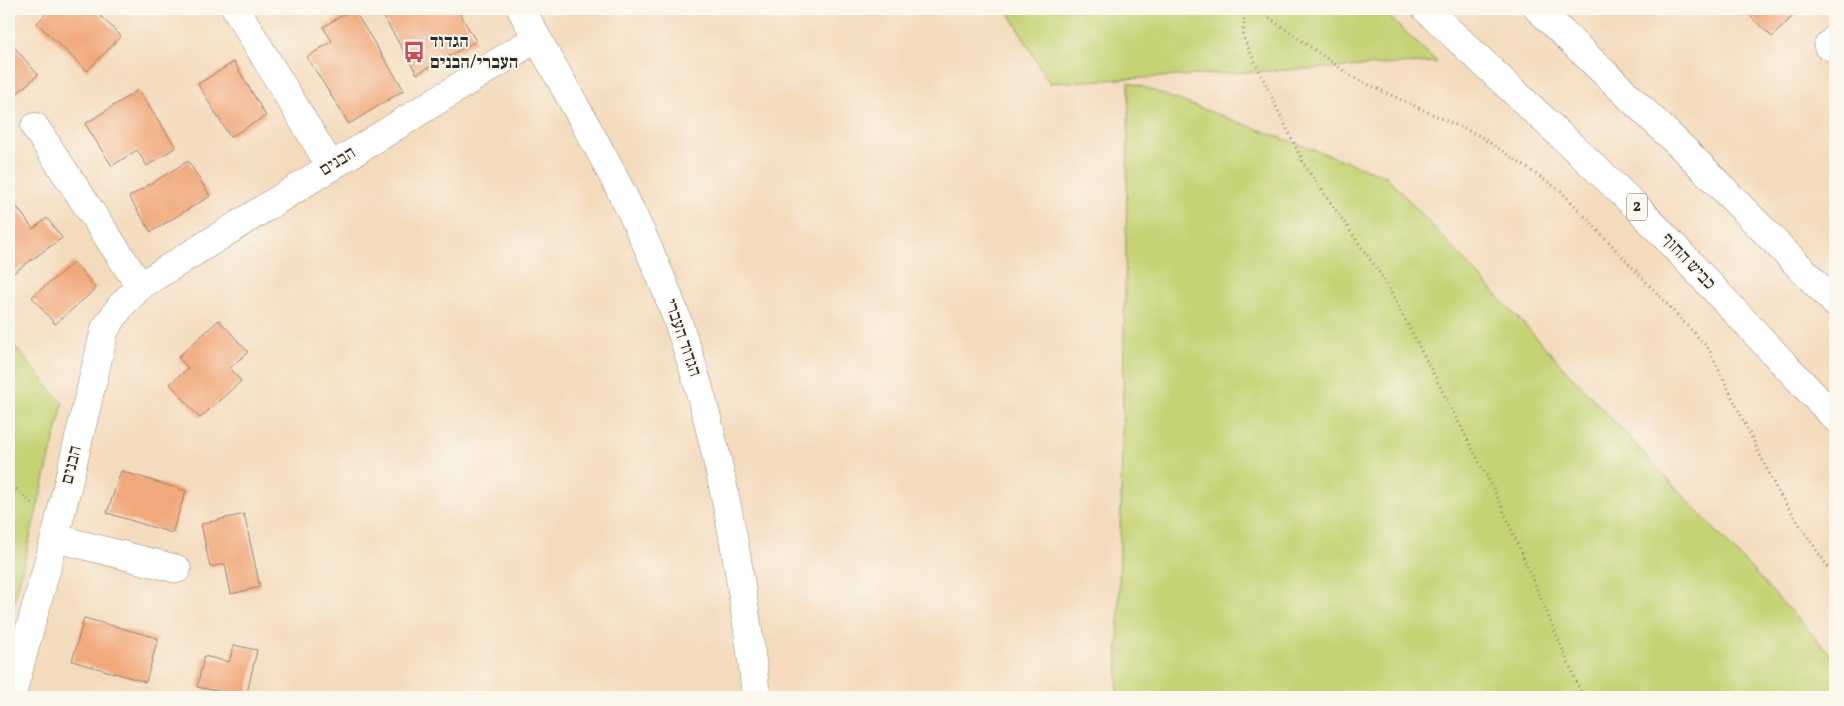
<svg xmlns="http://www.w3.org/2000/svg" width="1844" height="706" font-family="Vollkorn,'Frank Ruhl Libre',serif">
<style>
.green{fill:#c5d375;stroke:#787f50}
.building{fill:#f1a97b}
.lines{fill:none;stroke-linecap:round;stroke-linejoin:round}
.minor-casing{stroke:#908374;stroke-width:29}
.highway-casing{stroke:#908374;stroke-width:29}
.path{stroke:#908374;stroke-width:3;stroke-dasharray:1 4;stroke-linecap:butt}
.minor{stroke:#fff;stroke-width:28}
.highway{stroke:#fff;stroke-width:28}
.labels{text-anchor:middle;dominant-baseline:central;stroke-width:4;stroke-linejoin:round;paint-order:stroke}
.shield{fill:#fbf7ec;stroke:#696865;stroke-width:1}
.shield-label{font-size:16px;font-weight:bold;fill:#2b2b2b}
.poi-label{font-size:18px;font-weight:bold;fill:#2b2b2b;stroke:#fbf7ec;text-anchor:start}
.street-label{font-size:18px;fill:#2b2b2b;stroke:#fbf7ec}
</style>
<rect width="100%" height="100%" fill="#fbf7ec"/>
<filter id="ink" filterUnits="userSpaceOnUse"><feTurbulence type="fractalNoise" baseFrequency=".02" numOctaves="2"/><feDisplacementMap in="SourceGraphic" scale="10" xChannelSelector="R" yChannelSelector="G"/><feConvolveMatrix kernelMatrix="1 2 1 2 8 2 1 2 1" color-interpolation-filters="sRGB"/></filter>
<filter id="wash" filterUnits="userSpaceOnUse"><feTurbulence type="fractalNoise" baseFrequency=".0096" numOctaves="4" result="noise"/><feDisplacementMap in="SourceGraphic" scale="20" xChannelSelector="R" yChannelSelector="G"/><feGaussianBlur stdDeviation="1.12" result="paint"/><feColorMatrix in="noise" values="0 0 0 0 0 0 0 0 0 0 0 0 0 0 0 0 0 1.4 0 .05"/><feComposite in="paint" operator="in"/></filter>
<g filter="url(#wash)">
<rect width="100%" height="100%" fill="#f4dbbd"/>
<path class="green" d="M1007,9H1381L1437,62L1049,83Z
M1129,82L1386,176L1835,659V697H1117Z
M9,339L63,404L14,602L9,601Z"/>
<g id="blocks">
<path class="building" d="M51,9H93L121,36L87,71L37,23Z
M353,9L404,90L349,124L307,57L332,41L323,27Z
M379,9H457L476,41L417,74Z
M1745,9H1788L1794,15L1772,37L1744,10Z
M9,41L38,75L9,100Z
M234,62L266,116L230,137L198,84Z
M138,90L176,147L147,166L137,150L112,166L85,124Z
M188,161L210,196L151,232L129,197Z
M14,203L33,229L47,218L62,238L12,274L9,271V207Z
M74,262L96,289L55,324L32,297Z
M219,320L248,352L230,368L241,381L200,418L170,384L188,368L178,357Z
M121,471L186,491L172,533L107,513Z
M244,514L260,587L231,594L225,564L210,567L201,524Z
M84,618L158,638L146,682L72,661Z
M234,645L257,650L246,697L197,687L204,656L229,662Z"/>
</g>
</g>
<g filter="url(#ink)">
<use href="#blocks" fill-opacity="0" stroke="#908374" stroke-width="1"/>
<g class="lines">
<g class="minor-casing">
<path id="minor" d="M236,9L331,167
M521,9C566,91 615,172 653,259C695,354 719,457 737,559C744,605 752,651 756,697
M1828,46L1835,39
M35,127L140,286
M55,538L177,569
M11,697L55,538L105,329L120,307L140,286L537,38"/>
</g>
<g class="highway-casing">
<path id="highway" d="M1426,9L1638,208L1835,418
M1538,9L1692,157L1835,303"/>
</g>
<path class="path" d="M1245,9L1243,37L1305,166L1385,281L1498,498L1583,697
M1257,9L1354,78L1480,136L1561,191L1709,349L1778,492L1835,578
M9,482L33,505"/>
<use href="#minor" class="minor"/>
<use href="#highway" class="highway"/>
</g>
</g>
<defs>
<g id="bus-bare" transform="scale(1.725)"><path d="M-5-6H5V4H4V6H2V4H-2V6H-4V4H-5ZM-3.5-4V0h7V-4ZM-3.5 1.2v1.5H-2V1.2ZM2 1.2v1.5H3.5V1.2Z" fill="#d1495b" stroke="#fbf7ec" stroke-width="2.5" paint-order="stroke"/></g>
</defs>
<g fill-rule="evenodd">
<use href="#bus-bare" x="414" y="52"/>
</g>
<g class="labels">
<rect class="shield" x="1627" y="193.5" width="20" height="27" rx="4"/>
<g class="shield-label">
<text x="1637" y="207">2</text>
</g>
<g class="poi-label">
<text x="430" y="42">הגדוד<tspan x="430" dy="21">העברי/הבנים</tspan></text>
</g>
<g class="street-label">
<text transform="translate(338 162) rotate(-32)">הבנים</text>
<text transform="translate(1688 262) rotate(47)">כביש החוף</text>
<text transform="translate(682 338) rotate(71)">הגדוד העברי</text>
<text transform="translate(72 465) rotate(-76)">הבנים</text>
</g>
</g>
<rect width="1844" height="706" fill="none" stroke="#fbf7ec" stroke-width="30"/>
</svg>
